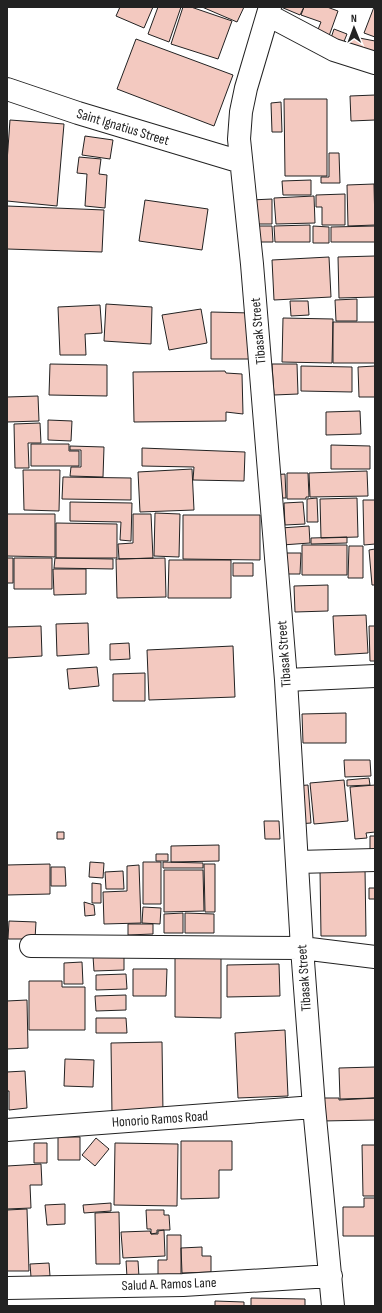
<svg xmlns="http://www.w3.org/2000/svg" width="382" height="1313" font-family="'Sofia Sans Condensed',sans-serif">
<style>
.building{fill:#f3c9c0;stroke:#222}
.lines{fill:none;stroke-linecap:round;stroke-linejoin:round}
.minor-casing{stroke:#222;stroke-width:24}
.minor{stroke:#fff;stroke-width:22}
.labels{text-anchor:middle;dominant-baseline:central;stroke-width:3;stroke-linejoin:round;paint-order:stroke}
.street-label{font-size:14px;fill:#222;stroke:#fff}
</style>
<rect width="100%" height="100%" fill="#fff"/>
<path class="building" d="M120,7H153L144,28L116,16Z
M158,7H181L169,42L148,34Z
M183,7H191L232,21L218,59L171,44Z
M202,7H244L237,22Z
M281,7H304L300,15Z
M304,7H327L338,11L329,36L317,32L321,22L301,15Z
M374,7H375V37L364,33Z
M334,29L347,34L341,49L329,44Z
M349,36L375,41V57L345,51Z
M136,39L233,75L214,126L117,89Z
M375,95V120L351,121L350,96Z
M284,99H327V176H285Z
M281,102L282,132H272L271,103Z
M10,120L64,124L57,206L7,201V162Z
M85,136L113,140L110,159L82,155Z
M329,153H339L340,183H321V177H329Z
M79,157L101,159L99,174L107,175L105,208L85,206L87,174L77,173Z
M311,180V195H283L282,181Z
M374,184L375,225L348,226L347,185Z
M345,194V225H322V207H316V195Z
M314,196L315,223L276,224L274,198Z
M272,199V224H252L251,200Z
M145,200L208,209L202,250L139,241Z
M7,206L104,210L102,252L7,249Z
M310,225V242H275L274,226Z
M256,226H272L273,242H256Z
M313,226L329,227V243H313Z
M375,226V242H331V227Z
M375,256V297L339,298L338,257Z
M329,257L331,297L274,300L272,260Z
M357,299V321H336L335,300Z
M290,301H308L309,315L291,316Z
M106,304L152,307L151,344L104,341Z
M100,305L102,333L85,334L86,355H60L58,307Z
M201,309L207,343L169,350L162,315Z
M211,312L251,313L250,359H211Z
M283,318L333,319L332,363L282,362Z
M333,322H375V363H333Z
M50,364L107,365V396L49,395Z
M272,364H297L298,394L274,395Z
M301,366L352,367V392L301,391Z
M375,366V397H359L358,367Z
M225,371L226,373L242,374L243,414L226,412V421L134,422L133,372Z
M38,396L39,421L7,422V397Z
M360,411L361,434L326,435V412Z
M48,420L72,421L71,441L48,440Z
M40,423L41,443H28L29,468H15L14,424Z
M31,444H69V451H79V466H31Z
M331,445L370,446V469H331Z
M70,446L104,447L103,477L70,476L71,467H81V450H70Z
M142,448L245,452L244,481L193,480L194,467L142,466Z
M192,469L194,510L140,512L138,472Z
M23,470H60L59,511L24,510Z
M367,471L368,496L310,497L309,473Z
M287,473H308L309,497H306V499H287Z
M285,474L286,498H272L271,475Z
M63,477L131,478V500L62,499Z
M317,498L318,522H307V499Z
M357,498L358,537L321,538L320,499Z
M363,500H375V544L364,545Z
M70,502L132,503L131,541L120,540L121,522L70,521Z
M303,502L305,524L285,525L284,503Z
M155,513L180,514L179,557L154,556Z
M7,514H55V557L7,556Z
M133,514H151L153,558L119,559L118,544L133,543Z
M183,515H260V560L183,559Z
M56,523L117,524V558H56Z
M309,526L310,543L282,545L281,528Z
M347,537V543L311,544V538Z
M302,545H347V575H302Z
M349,546H363V578H348Z
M375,549V585H372L369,550Z
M284,553H301L300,574H284Z
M7,558H13V583H7Z
M14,558H52V589H14Z
M55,558L113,559V569L54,568Z
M165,558L166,597L117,598L116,559Z
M169,560H231V598H168Z
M233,563H253V576H233Z
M53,569H86V594L54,595Z
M328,585V611L295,612L294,586Z
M366,615L368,653L335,655L333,616Z
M88,623L89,654L57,656L56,624Z
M41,626L42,656L7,658V627Z
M369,626H375V661H370Z
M129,643L130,659L110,660V644Z
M233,646L235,697L149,700L147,650Z
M97,667L99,686L69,689L67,669Z
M145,673V701H113V674Z
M346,713V743H303L302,714Z
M344,760H370L371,776L345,777Z
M369,778L370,785L347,786V780Z
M344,780L348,821L314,824L310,783Z
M308,785L311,823L298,824L295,786Z
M375,785V832L366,833L367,838L355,839L350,787Z
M264,821H279L280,839H265Z
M57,832H64V839H57Z
M370,836H375V853H370Z
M219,845V861L171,862V846Z
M156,854H168V861H156Z
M90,862L104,863L103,878L89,877Z
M143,862H161V904H143Z
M163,862L203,863V868H163Z
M50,864V894L7,895V865Z
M204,864H215V912H205Z
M139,865L141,923L104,924L103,892L127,891V866Z
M51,867H65L66,886H51Z
M365,869L366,936H321L320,870Z
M164,870H203L204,911L164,912Z
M123,871L124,889H106L105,872Z
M92,883L101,884V903H92Z
M369,888H375V899H369Z
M84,902L94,905L95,915L85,916Z
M143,907L161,908L160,924L142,923Z
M183,913V933H164V914Z
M185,913L214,914V933H185Z
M9,921L36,922L35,939H8Z
M128,924H153V934L128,935Z
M93,956H124V970L94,971Z
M175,957H221V1018L175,1017Z
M82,962L83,984H64V963Z
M279,964L280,996L227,997V965Z
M133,969H167L166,996H133Z
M126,974L127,989L96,990V975Z
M29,981H62V987H85V1030H29Z
M126,995V1010L96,1011L95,996Z
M27,1000L28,1048L7,1049V1001Z
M96,1018H126L127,1033H96Z
M285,1030L288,1096L238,1098L235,1033Z
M162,1042L163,1114L112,1115L111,1043Z
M65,1059L94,1060L93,1087L64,1086Z
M375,1067V1098L340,1099L339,1068Z
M25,1071L27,1108L9,1110V1091H7V1072Z
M321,1098H339V1100L375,1098V1120L322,1121Z
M58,1137H80V1160H58Z
M96,1138L109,1149L95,1166L82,1155Z
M181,1141H232V1170H219V1198L181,1199Z
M34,1143H47V1163H34Z
M115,1143L178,1144L177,1206L114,1205Z
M362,1145H375V1196H363Z
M41,1164L42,1185H30L31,1208L7,1209V1166Z
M364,1198H375V1236H343V1207H364Z
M111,1203V1211L84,1213L83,1205Z
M65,1204V1224L47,1225L45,1205Z
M27,1209L29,1271H7V1210Z
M146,1210H164V1215H169L170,1230H157V1233L151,1234V1229H147Z
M119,1212L120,1264H96L95,1213Z
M164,1230L165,1256L123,1258L121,1232L150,1231L151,1234H158V1231Z
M167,1235H181V1279H158V1260H167Z
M202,1247V1256H211V1272L182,1273L181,1248Z
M126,1261H138L139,1277H127Z
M49,1263L50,1276L31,1277L30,1264Z
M251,1298L305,1299V1306H251Z
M215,1301L244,1302V1306H215Z"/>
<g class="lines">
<g class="minor-casing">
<path id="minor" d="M270,7L246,88L241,112L239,139L252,264L286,680L302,948L314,1107L333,1306
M268,15L334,50L375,63
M7,89L78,113L241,162
M286,680L375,676
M297,862L375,860
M31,946L302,948L375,957
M7,1130L314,1107
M7,1288L183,1285L331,1276"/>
</g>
<use href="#minor" class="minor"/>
</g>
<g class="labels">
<g class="street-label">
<text transform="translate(123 127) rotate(17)">Saint Ignatius Street</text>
<text transform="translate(258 331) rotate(-95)">Tibasak Street</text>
<text transform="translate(284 654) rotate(-94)">Tibasak Street</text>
<text transform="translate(304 978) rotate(-94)">Tibasak Street</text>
<text transform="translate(160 1119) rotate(-4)">Honorio Ramos Road</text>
<text transform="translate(169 1284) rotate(-2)">Salud A. Ramos Lane</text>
</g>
</g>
<rect width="382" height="1313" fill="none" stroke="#222222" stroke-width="16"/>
<g transform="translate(354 28) rotate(359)" stroke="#ffffff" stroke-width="3" paint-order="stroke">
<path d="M0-3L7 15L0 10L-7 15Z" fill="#222222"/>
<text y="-6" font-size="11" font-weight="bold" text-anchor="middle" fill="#222222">N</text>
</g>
</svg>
